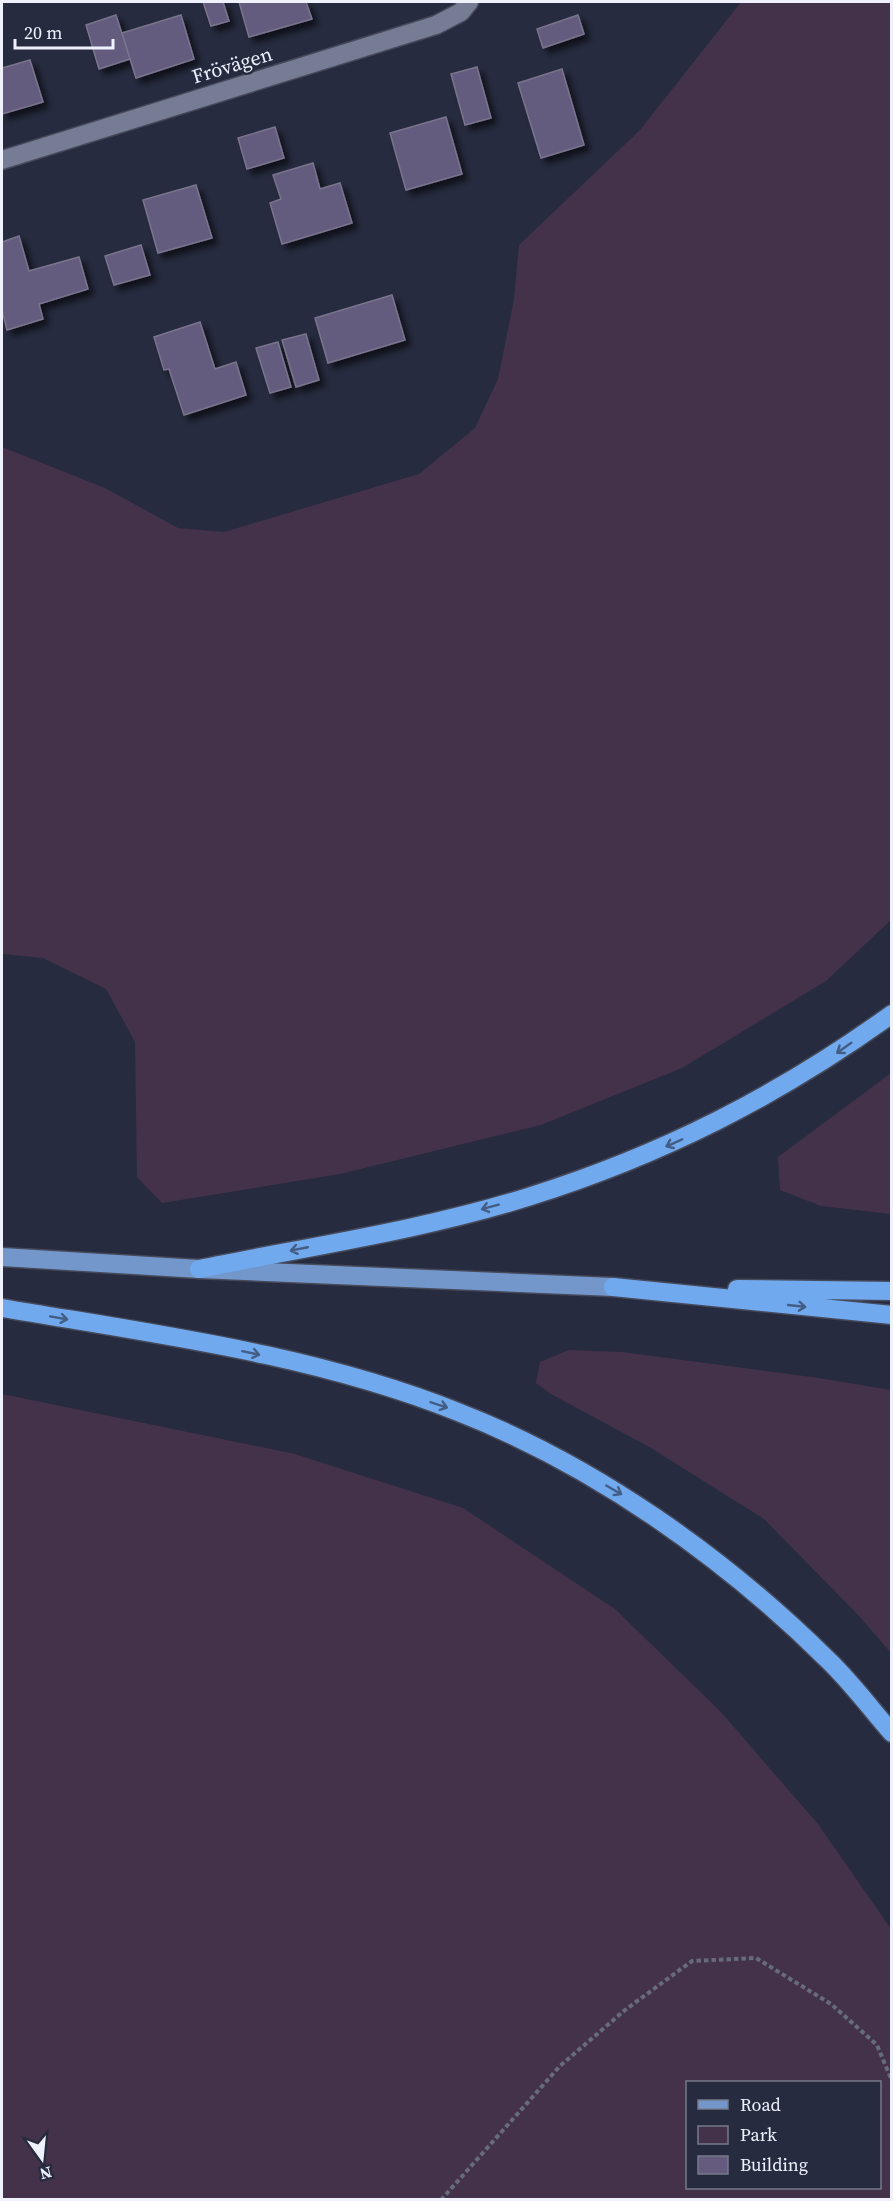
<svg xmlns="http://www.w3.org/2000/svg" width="893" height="2201" font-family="'Source Serif 4',serif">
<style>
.green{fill:#44324b;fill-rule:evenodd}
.building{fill:#645b7e;stroke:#7a748d;stroke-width:1.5;filter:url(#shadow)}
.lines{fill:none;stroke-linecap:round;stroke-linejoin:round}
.minor-casing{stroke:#46495a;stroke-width:21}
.major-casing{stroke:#46495a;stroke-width:21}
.highway-casing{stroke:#46495a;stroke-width:21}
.path{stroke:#676c7d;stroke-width:4;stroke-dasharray:4.5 3;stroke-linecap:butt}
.minor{stroke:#767c94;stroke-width:18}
.major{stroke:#7397ca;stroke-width:18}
.highway{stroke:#71a9ee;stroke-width:18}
.oneway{stroke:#445d85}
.labels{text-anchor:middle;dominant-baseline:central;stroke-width:5;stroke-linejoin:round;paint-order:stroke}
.street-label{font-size:20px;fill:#eff2fd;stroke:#262b3f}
</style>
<defs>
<filter id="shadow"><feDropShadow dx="5.5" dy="5.5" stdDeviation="3" flood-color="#0009"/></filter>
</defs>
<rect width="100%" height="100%" fill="#262b3f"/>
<path class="green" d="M741,2H891V920L826,981L682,1068L541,1125L340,1174L162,1203L137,1177L135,1042L106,989L43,958L2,954V447L105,488L178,528L224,532L419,474L475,428L498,379L514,299L519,245L640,130Z
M891,1073V1214L821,1206L780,1190L778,1157Z
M569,1350L622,1352L819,1378L891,1390V1653L860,1617L764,1519L651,1448L551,1394L536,1383L540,1362Z
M2,1394L295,1454L463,1508L615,1609L720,1711L818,1824L891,1929V2199H2ZM688,2082H880V2188H688Z"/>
<path class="building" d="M203,2H223L229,21L211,26Z
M239,2H306L312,19L249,37Z
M116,15L130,59L99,69L86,25Z
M181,15L194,59L136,78L122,33Z
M578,15L584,34L543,48L537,29Z
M30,60L43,102L2,114V68Z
M477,67L491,118L465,125L451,74Z
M562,69L584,145L541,158L518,83Z
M446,117L462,174L406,190L390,133Z
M275,127L284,158L247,169L238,138Z
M313,163L320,189L340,183L352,223L282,244L270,203L281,199L273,175Z
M196,185L212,238L158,253L143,200Z
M19,236L29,271L79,257L88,289L39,304L43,319L7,330L2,310V242Z
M141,245L150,275L114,285L105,256Z
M392,295L405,340L328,363L315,318Z
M200,322L215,369L236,362L246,395L184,415L169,369L164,370L154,337Z
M306,334L319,380L296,387L282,340Z
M278,342L291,387L270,393L256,348Z"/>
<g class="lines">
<g class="minor-casing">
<path id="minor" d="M2,160L436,25L461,12L469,2"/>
</g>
<g class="major-casing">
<path id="major" d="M2,1257L199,1269L613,1287"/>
</g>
<g class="highway-casing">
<path id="highway" d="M199,1269C307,1247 423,1230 528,1197C662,1155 778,1096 892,1014
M613,1287L892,1315
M737,1289L892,1291
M2,1308C154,1334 313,1354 458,1412C594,1465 724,1557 828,1660C851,1682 871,1709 892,1733"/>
</g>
<path class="path" d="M441,2200L560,2066L625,2010L692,1961L756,1958L831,2004L877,2045L892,2081"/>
<use href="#minor" class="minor"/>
<use href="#major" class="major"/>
<use href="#highway" class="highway"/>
</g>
<defs><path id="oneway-shaft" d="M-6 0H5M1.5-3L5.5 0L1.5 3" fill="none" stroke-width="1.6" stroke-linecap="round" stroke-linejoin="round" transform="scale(1.5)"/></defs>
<g class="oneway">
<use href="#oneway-shaft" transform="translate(844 1048) rotate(145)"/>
<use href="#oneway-shaft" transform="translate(674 1143) rotate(156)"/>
<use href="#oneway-shaft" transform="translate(490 1207) rotate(165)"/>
<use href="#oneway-shaft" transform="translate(299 1249) rotate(169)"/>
<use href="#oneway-shaft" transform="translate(797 1306) rotate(6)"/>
<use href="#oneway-shaft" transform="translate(59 1318) rotate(10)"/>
<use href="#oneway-shaft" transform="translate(251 1353) rotate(12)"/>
<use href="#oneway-shaft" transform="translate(439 1405) rotate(18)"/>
<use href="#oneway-shaft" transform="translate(614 1490) rotate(30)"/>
</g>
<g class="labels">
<g class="street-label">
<text transform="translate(232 65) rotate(-17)">Frövägen</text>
</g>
</g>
<rect width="893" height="2201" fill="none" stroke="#eff2fd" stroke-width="6"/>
<rect x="686" y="2081" width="195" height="108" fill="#262b3f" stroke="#767b8b" stroke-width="1.5"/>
<rect x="698" y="2100" width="30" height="9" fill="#7397ca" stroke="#767b8b" stroke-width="1.5"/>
<text x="740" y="2111" font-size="18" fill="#eff2fd">Road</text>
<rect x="698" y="2126" width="30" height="18" fill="#44324b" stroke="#767b8b" stroke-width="1.5"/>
<text x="740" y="2141" font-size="18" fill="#eff2fd">Park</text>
<rect x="698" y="2156" width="30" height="18" fill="#645b7e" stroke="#767b8b" stroke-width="1.5"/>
<text x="740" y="2171" font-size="18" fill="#eff2fd">Building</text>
<g transform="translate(42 2159) rotate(165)" stroke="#262b3f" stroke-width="4.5" paint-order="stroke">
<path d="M0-4.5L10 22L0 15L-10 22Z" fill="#eff2fd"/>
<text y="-9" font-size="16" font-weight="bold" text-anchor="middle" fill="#eff2fd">N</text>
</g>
<path d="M15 39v9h98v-9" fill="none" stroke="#eff2fd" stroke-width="3"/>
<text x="24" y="39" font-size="18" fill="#eff2fd" stroke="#262b3f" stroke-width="4.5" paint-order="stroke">20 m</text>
</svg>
